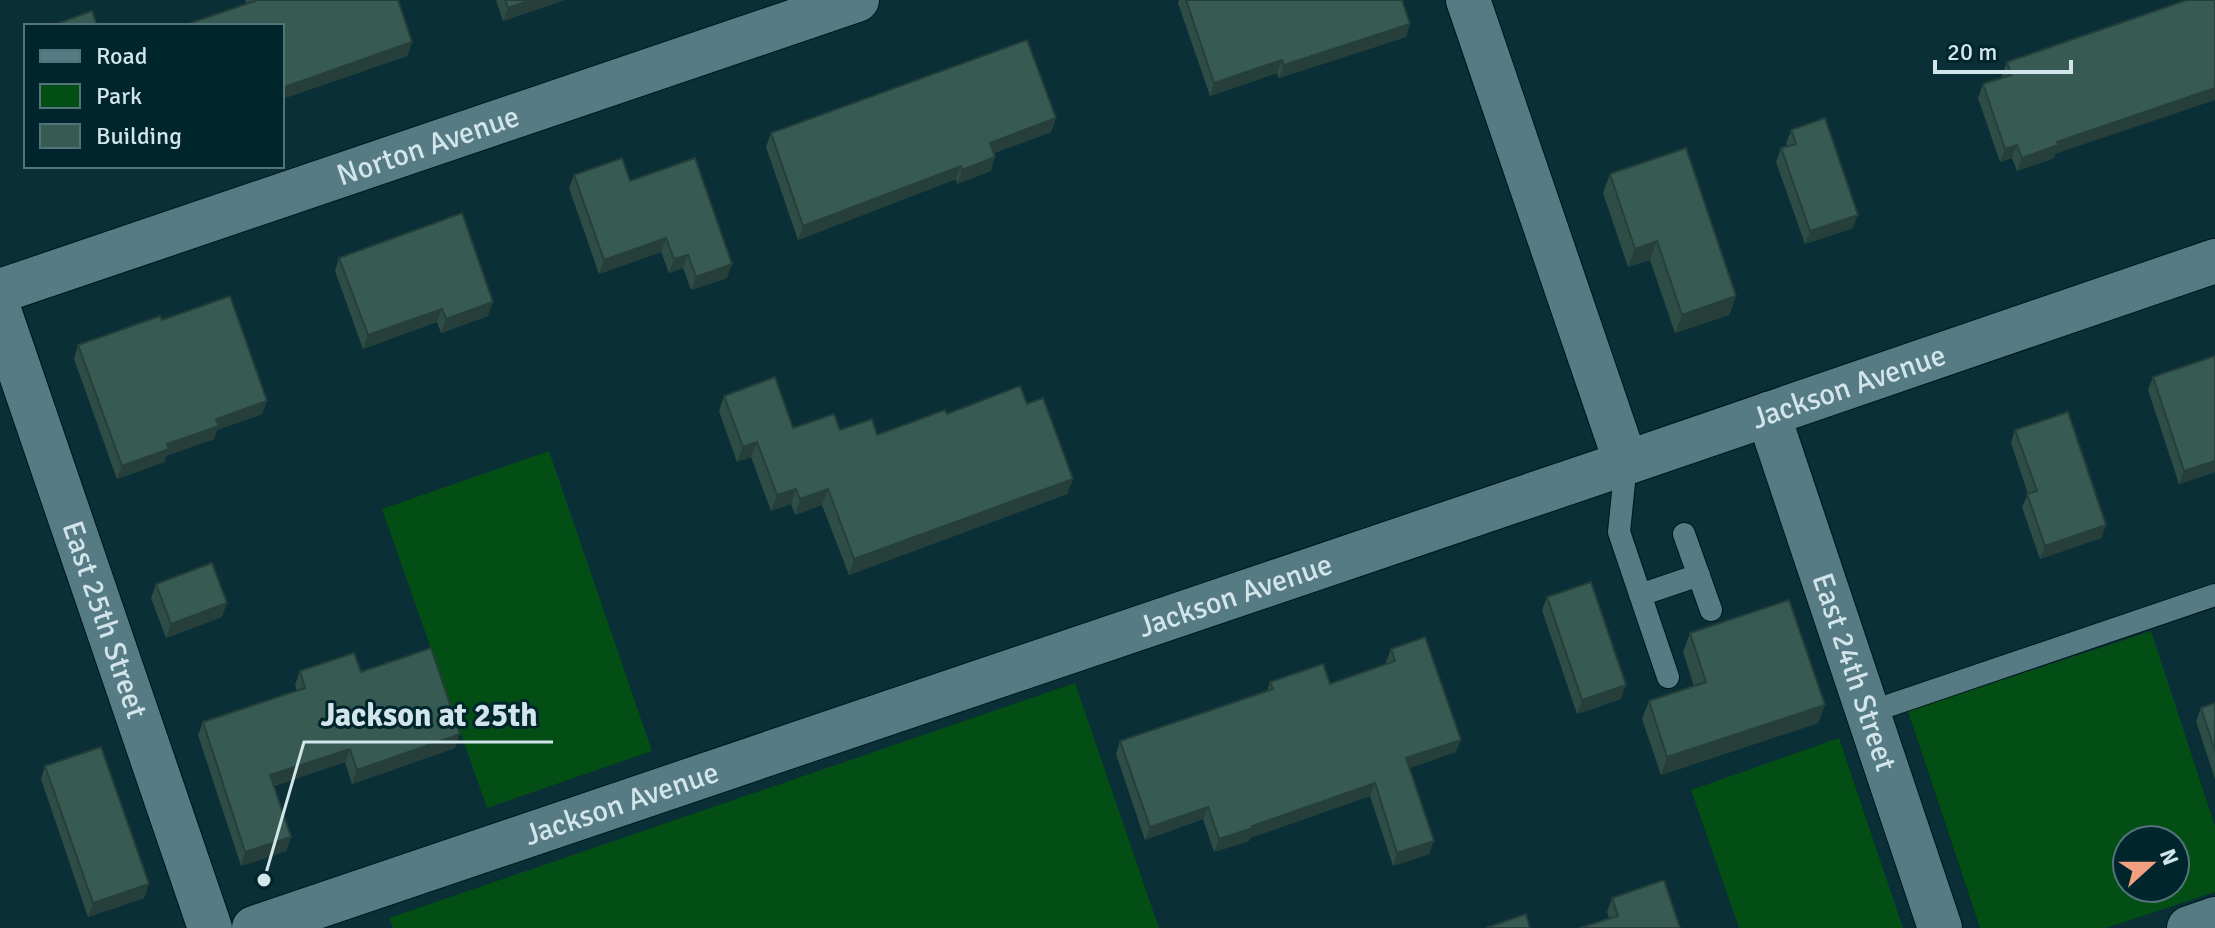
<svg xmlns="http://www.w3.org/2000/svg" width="2215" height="928" font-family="Signika,sans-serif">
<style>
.green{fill:#034e14;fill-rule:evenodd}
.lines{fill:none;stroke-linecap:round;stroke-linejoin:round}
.lane-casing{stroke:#00161c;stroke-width:24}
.street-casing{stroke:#00161c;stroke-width:46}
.secondary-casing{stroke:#00161c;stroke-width:46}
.lane{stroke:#577b84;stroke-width:22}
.street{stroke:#577b84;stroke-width:44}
.secondary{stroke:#577b84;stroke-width:44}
.wall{fill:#2f4d47}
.shaded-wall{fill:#263f3a}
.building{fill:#375a53;stroke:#263f3a;stroke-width:2}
.labels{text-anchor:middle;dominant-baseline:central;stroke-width:6;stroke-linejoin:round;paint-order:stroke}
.street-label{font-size:30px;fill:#d2e5ea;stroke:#00252d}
.leader{fill:none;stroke:#d2e5ea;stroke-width:3}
.callout-dot{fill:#d2e5ea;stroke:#00252d;stroke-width:3}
.callout-label{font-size:32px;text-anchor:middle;font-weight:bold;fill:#d2e5ea;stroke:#00252d;stroke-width:6;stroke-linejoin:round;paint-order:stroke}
</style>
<rect width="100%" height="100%" fill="#0a2f37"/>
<path class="green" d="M549,451L652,751L487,808L382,509Z
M2151,631L2215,826V892L2106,928H1980L1908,711ZM2175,840V888H2127V840Z
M1075,683L1159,928H393L389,918Z
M1839,738L1903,928H1739L1691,790Z"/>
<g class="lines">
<g class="lane-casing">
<path id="lane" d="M1626,463L1619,532L1668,677
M1684,534L1711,610
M1640,595L1699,575
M1867,713L2215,595"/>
</g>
<g class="street-casing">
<g id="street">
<path d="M1468,0L1626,463"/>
<path id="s1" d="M0,291L857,0"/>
<path id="s2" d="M0,313L210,928"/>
<path id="s3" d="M1768,414L1940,928"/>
<path d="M2189,928L2215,919"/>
</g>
</g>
<g class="secondary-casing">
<g id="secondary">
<path id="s4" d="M254,928L1626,463L2215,261"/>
</g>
</g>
<use href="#lane" class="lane"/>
<use href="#street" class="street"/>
<use href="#secondary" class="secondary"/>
</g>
<path class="wall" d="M245,0H398L412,42L407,56L282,99V26L247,4Z
M496,0H565L503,21Z
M1179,0H1402L1410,24L1406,37L1279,78L1277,73L1210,96L1178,3Z
M2007,62L2055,154L2054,158L2017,171L2012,158L2000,162L1978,98L1983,84L2003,78L2002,75Z
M1056,118L1051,132L994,153L991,171L957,184L956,179L798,240L766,147L771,133Z
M1791,130L1853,228L1805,244L1776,162L1781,148L1787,146L1786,144Z
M1610,174L1736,296L1729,315L1675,333L1650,260L1628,267L1603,193Z
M574,175L630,181L727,278L691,290L683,268L669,273L661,252L599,274L569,188Z
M339,258L488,316L441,333L437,322L363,349L335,271Z
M162,320L262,414L217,430L214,439L166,456L164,462L117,479L74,359L78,345Z
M2215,356V472L2179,484L2148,390L2153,377Z
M724,396L793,428L840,430L877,435L947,414L1027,404L1073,479L1067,494L849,575L822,505L795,515L791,504L771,511L751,457L737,462L719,411Z
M2015,430L2106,525L2101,538L2040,559L2022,507L2028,494L2011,443Z
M156,584L222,617L166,638L151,598Z
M1547,597L1621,699L1577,714L1542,610Z
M1690,633L1825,705L1818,723L1661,775L1642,719L1649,701L1694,686L1683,652Z
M1391,649L1456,752L1409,768L1429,854L1393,866L1370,796L1250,838L1249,841L1214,852L1203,819L1145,840L1116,754L1120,741L1267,691L1270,682L1330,684L1387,664L1386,662Z
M300,671L361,672L455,748L352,784L345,762L274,786L291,837L286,851L241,866L198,735L203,722L297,691L295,685Z
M2215,703V779L2196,721L2201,708Z
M45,766L149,884L144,898L88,917L41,779Z
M1612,898L1680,928L1609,918L1607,912Z"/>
<path class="shaded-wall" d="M530,0H565L503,21L508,8Z
M1410,24L1406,37L1279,78L1284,65Z
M412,42L407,56L282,99V88Z
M1282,60L1277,73L1210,96L1214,83Z
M2215,88V100L2055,154L2054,158L2017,171L2022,158L2057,142Z
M1056,118L1051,132L985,156L990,143Z
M2017,145L2012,158L2000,162L2005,149Z
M995,157L991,171L957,184L962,170Z
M961,166L956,179L798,240L803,226Z
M1858,215L1853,228L1805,244L1810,231Z
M666,238L661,252L599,274L604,260Z
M1657,241L1650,260L1628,267L1635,249Z
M688,255L683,268L669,273L674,259Z
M732,264L727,278L691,290L696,277Z
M1736,296L1729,315L1675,333L1682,315Z
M493,302L488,316L441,333L446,319Z
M442,309L437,322L363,349L368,335Z
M267,401L262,414L217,430L214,439L166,456L164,462L117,479L122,466L216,419Z
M757,442L751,457L737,462L743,447Z
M2215,461V472L2179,484L2184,471Z
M1073,479L1067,494L849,575L854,559Z
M796,489L791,504L771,511L777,495Z
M828,489L822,505L795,515L800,499Z
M2106,525L2101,538L2040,559L2045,546Z
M227,603L222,617L166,638L171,624Z
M1626,685L1621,699L1577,714L1582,700Z
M1825,705L1818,723L1661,775L1667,757Z
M460,734L455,748L352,784L357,770Z
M1461,740L1456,752L1401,771L1406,758Z
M350,749L345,762L265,788L270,775Z
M1375,783L1370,796L1250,838L1249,841L1214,852L1219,839L1252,826Z
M1208,807L1203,819L1145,840L1150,827Z
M291,837L286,851L241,866L245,852Z
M1434,841L1429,854L1393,866L1397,853Z
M149,884L144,898L88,917L93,903Z"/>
<path class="building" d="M255,0H398L412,42L282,88V26H182L255,1Z
M505,0H530L508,8Z
M1186,0H1402L1410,24L1284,65L1282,60L1214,83Z
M2187,0H2215V88L2057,142L2058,145L2022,158L2017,145L2005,149L1983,84L2011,75L2007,62Z
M92,11L97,26H51Z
M1027,40L1056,118L990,143L995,157L962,170L961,166L803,226L771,133Z
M1825,118L1858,215L1810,231L1781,148L1796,144L1791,130Z
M1686,148L1736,296L1682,315L1657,241L1635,249L1610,174Z
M622,158L630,181L695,158L732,264L696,277L688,255L674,259L666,238L604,260L574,175Z
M462,213L493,302L446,319L442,309L368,335L339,258Z
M230,296L267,401L216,419L219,426L167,444L169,449L122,466L78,345L160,316L162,320Z
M2215,356V461L2184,471L2153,377Z
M775,377L793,428L834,414L840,430L872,419L877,435L945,410L947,414L1020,386L1027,404L1043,398L1073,479L854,559L828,489L800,499L796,489L777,495L757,442L743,447L724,396Z
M2068,412L2106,525L2045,546L2027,494L2037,491L2015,430Z
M212,563L227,603L171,624L156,584Z
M1591,582L1626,685L1582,700L1547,597Z
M1789,600L1825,705L1667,757L1649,701L1706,682L1690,633Z
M1425,637L1461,740L1406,758L1434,841L1397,853L1375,783L1252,826L1253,828L1219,839L1208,807L1150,827L1120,741L1273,689L1270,682L1323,664L1330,684L1395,661L1391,649Z
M431,648L460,734L357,770L350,749L270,775L291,837L245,852L203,722L305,688L300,671L354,653L361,672Z
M2215,703V751L2201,708Z
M101,747L149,884L93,903L45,766Z
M1664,880L1680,928H1579L1618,916L1612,898Z
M1526,914L1530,928H1486Z"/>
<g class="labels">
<g class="street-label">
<text stroke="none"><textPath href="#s1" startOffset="452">Norton Avenue</textPath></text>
<text stroke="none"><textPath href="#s4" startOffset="1684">Jackson Avenue</textPath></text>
<text stroke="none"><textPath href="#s4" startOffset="1036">Jackson Avenue</textPath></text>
<text stroke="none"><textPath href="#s2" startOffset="324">East 25th Street</textPath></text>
<text stroke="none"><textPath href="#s3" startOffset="272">East 24th Street</textPath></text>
<text stroke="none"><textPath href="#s4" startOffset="388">Jackson Avenue</textPath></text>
</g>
</g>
<path class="leader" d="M264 880L304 742H553"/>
<circle class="callout-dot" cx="264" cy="880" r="8"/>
<g class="callout-label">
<text x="429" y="726">Jackson at 25th</text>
</g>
<rect x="24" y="24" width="260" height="144" fill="#00252d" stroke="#547279" stroke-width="2"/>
<rect x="40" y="50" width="40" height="12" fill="#577b84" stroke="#547279" stroke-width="2"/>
<text x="96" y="64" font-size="24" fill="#d2e5ea">Road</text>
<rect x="40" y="84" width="40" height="24" fill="#034e14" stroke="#547279" stroke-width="2"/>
<text x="96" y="104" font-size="24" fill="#d2e5ea">Park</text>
<rect x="40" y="124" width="40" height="24" fill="#375a53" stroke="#547279" stroke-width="2"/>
<text x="96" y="144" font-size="24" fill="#d2e5ea">Building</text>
<g transform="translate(2151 864) rotate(69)"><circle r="38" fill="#00252d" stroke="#547279" stroke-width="2"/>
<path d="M0-6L14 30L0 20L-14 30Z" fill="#f2a080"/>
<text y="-12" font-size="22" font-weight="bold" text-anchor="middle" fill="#d2e5ea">N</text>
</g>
<path d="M1935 60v12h136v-12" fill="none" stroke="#d2e5ea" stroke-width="4"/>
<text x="1947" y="60" font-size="24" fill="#d2e5ea" stroke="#00252d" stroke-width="6" paint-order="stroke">20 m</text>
</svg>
